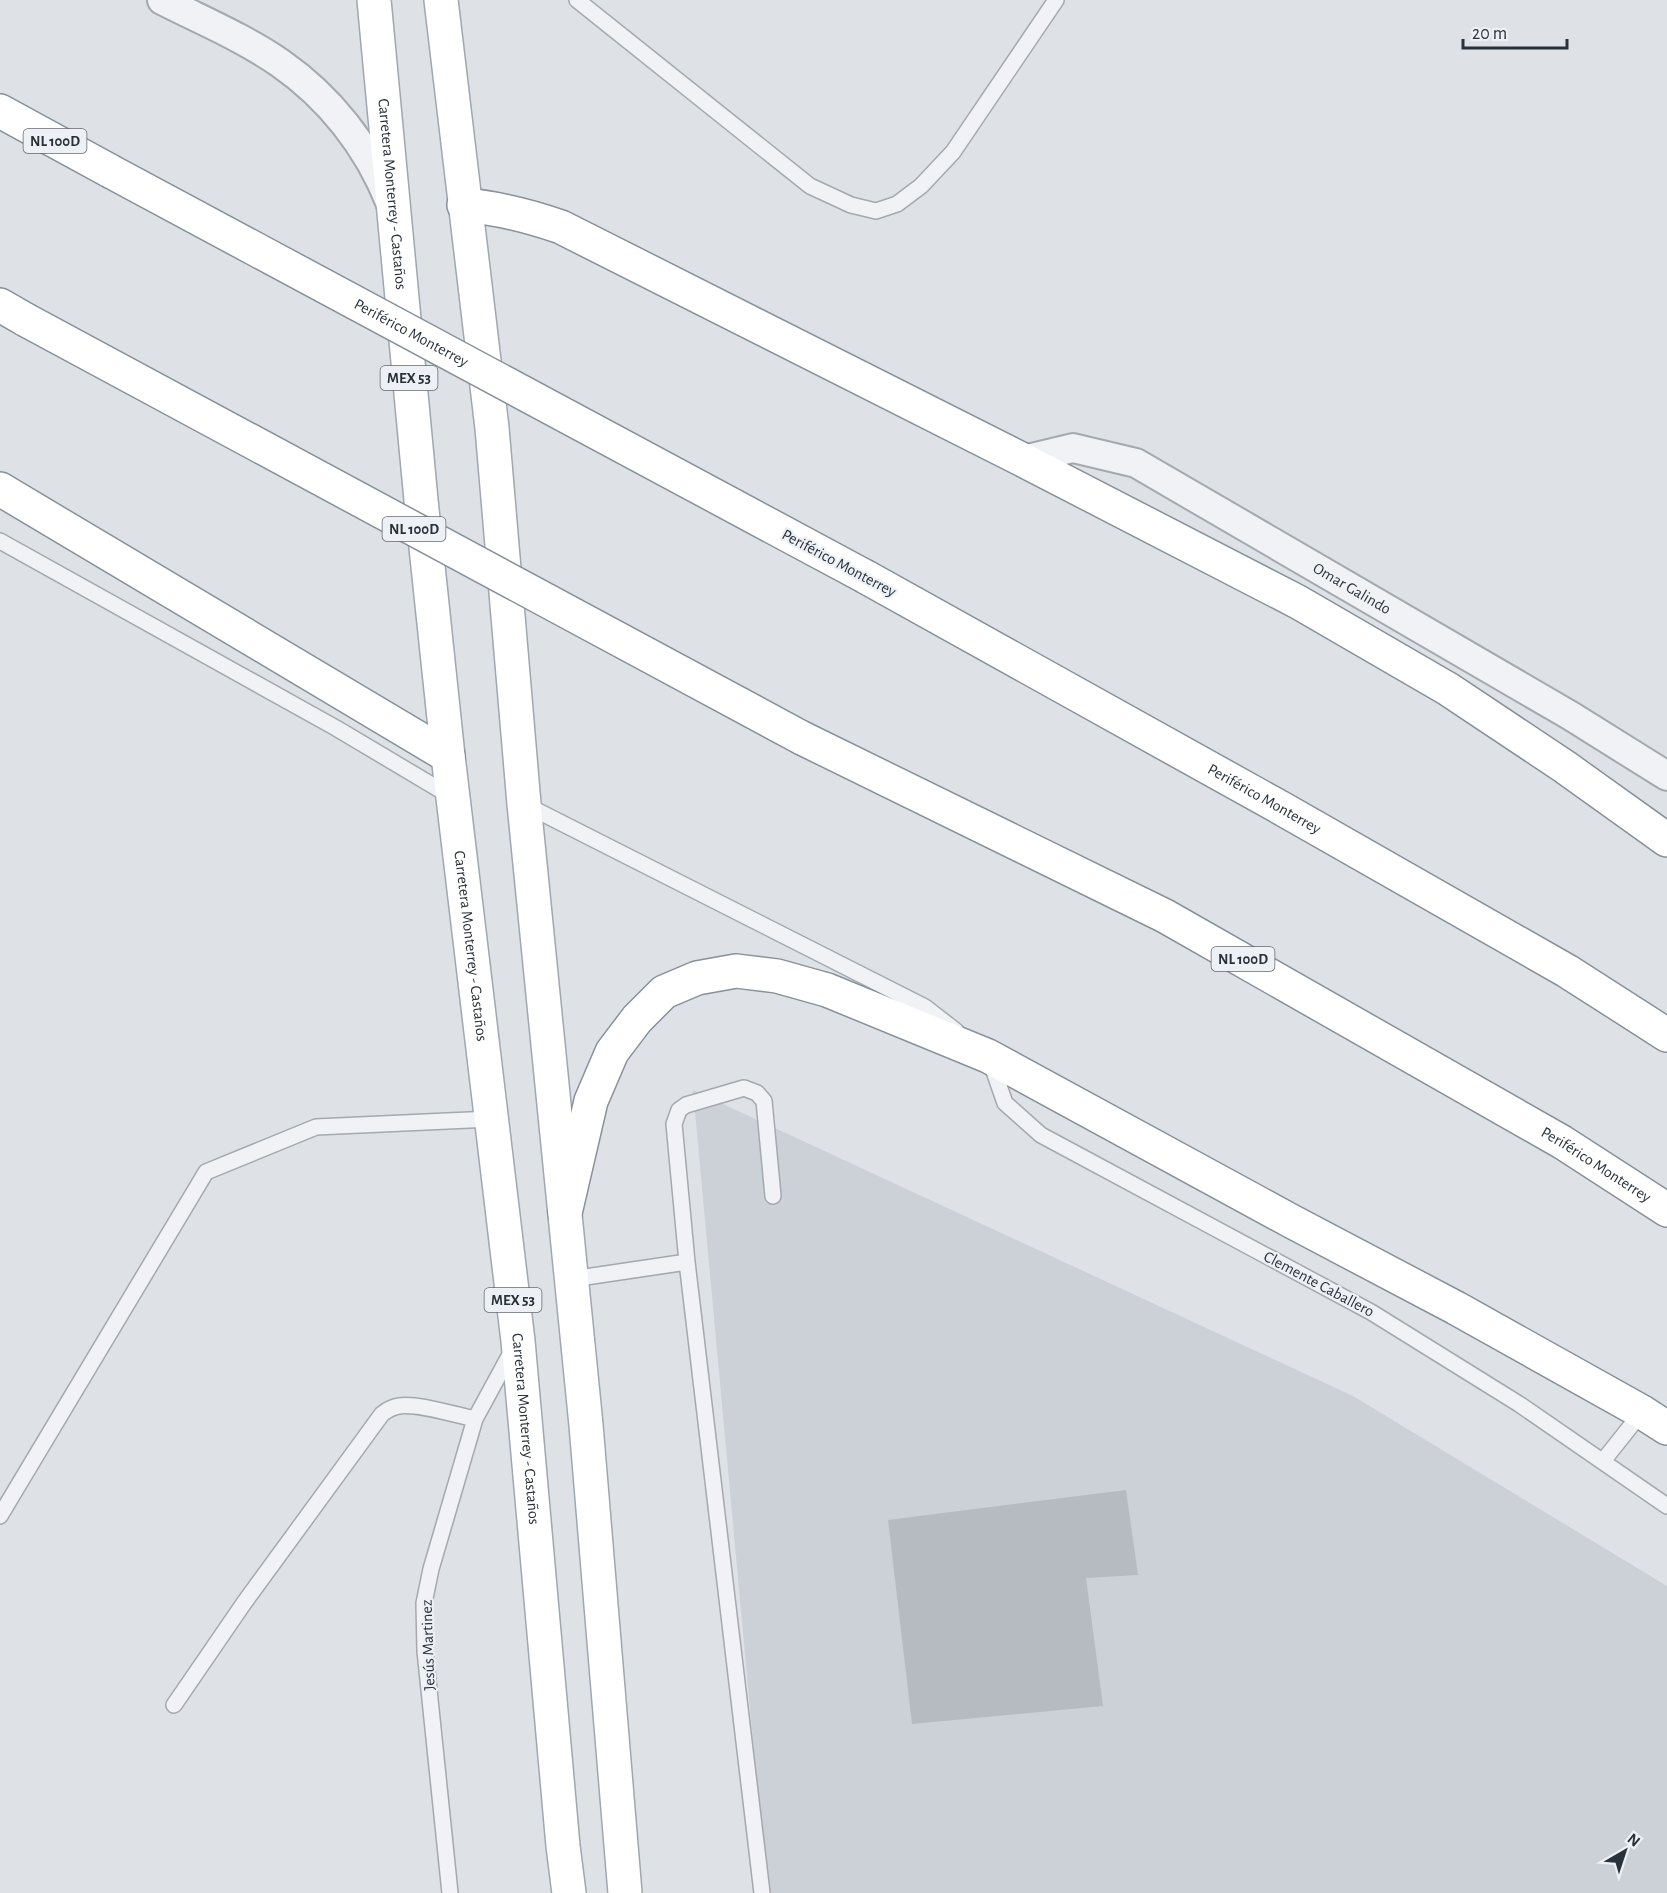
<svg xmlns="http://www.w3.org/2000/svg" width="1667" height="1893" font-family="'Alegreya Sans',sans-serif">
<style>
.built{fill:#ccd1d7}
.building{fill:#b6bbc2}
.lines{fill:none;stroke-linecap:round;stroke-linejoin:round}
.lane-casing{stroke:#a4a9af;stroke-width:18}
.street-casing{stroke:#a4a9af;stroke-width:32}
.primary-casing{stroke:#9fa7b0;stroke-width:36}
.highway-casing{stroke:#87909b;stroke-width:36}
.lane{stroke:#f0f2f5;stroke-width:15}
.street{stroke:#f0f2f5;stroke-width:28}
.primary{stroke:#fff;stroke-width:33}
.highway{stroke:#fff;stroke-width:33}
.highway-bridge-casing{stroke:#87909b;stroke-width:36;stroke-linecap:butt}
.highway-bridge{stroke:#fff;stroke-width:33}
.labels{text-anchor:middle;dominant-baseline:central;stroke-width:4.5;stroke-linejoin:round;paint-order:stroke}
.shield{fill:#edf0f4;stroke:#646a72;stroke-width:1.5}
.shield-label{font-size:15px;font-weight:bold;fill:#29313b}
.street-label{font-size:16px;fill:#29313b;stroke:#edf0f4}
</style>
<rect width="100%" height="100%" fill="#dee2e6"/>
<path class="built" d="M693,1090L1353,1396L1667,1586V1893H767Z"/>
<path class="building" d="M1126,1490L1138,1575L1086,1578L1103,1706L912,1724L888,1520Z"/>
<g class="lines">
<g class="lane-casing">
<path id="lane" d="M577,0L810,186L851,205L876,211L897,204L921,186L953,152L1056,0
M0,541L336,728L452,797
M524,804L925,1007L956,1031
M990,1060L1005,1103L1041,1135L1371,1312L1519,1404L1667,1506
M687,1262L674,1124L679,1110L686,1105L744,1088L757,1093L764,1101L773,1196
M572,1279L687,1262L762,1893
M1603,1461L1642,1412
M0,1516L206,1172L316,1127L491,1119
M174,1705L244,1603L382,1414C387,1410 392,1407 399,1406C418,1403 455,1415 475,1419
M450,1893L425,1651L424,1603L431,1569L475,1419L513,1349"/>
</g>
<g class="street-casing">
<g id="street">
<path d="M162,0C201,20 244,38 280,63C329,97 368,146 390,202"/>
<path id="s1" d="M1023,460L1073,448L1136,463L1571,716L1667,776"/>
</g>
</g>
<g class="primary-casing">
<g id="primary">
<path id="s2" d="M374,0L421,500L448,756L518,1341L563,1846L569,1893"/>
<path d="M441,0L492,428L524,804L586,1425L625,1893"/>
</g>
</g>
<g class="highway-casing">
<g id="highway">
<path d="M0,111L110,171"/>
<path d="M464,205C499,208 529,216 561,227L1023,460L1298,602L1448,689L1565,767L1667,840"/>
<path d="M0,305L26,320"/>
<path d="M0,489L448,756"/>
<path id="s3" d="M866,577L1281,808L1567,971L1667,1035"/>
<path id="s4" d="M802,738L1165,916L1562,1142L1667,1210"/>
<path d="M565,1213L591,1101L612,1052L637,1019L664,992L697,978L736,971L777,976L827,990L988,1056L1291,1221L1456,1308L1642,1412L1667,1428"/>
</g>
</g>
<use href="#lane" class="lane"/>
<use href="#street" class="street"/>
<use href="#primary" class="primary"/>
<use href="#highway" class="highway"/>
<g class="highway-bridge-casing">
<g id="highway-bridge">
<path id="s5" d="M110,171L866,577"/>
<path d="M26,320L802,738"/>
</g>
</g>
<use href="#highway-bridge" class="highway-bridge"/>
</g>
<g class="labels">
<g class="shield">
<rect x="23.5" y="129" width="63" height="24" rx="4.5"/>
<rect x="380.5" y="366" width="57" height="24" rx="4.5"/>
<rect x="382.5" y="517" width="63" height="24" rx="4.5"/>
<rect x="1211.5" y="947" width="63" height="24" rx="4.5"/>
<rect x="484.5" y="1288" width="57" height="24" rx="4.5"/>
</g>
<g class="shield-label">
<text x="55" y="141">NL 100D</text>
<text x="409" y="378">MEX 53</text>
<text x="414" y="529">NL 100D</text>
<text x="1243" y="959">NL 100D</text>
<text x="513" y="1300">MEX 53</text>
</g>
<g class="street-label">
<text stroke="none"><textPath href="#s2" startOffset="195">Carretera Monterrey - Castaños</textPath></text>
<text stroke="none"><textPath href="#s5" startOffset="342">Periférico Monterrey</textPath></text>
<text transform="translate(839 563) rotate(28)">Periférico Monterrey</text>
<text stroke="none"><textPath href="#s1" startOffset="366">Omar Galindo</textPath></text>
<text stroke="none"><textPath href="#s3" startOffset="456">Periférico Monterrey</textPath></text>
<text stroke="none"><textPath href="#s2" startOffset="951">Carretera Monterrey - Castaños</textPath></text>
<text stroke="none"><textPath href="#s4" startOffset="902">Periférico Monterrey</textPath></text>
<text transform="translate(1319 1284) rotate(28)">Clemente Caballero</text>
<text stroke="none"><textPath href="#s2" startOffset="1437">Carretera Monterrey - Castaños</textPath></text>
<text transform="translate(428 1645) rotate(-92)">Jesús Martinez</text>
</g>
</g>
<g transform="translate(1625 1851) rotate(39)" stroke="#edf0f4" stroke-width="4.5" paint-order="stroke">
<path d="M0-4.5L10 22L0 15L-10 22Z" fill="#29313b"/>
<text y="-9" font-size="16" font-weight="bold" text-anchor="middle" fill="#29313b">N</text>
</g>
<path d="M1463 39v9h104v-9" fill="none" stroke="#29313b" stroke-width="3"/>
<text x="1472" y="39" font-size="18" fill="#29313b" stroke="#edf0f4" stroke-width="4.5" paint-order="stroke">20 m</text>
</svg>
